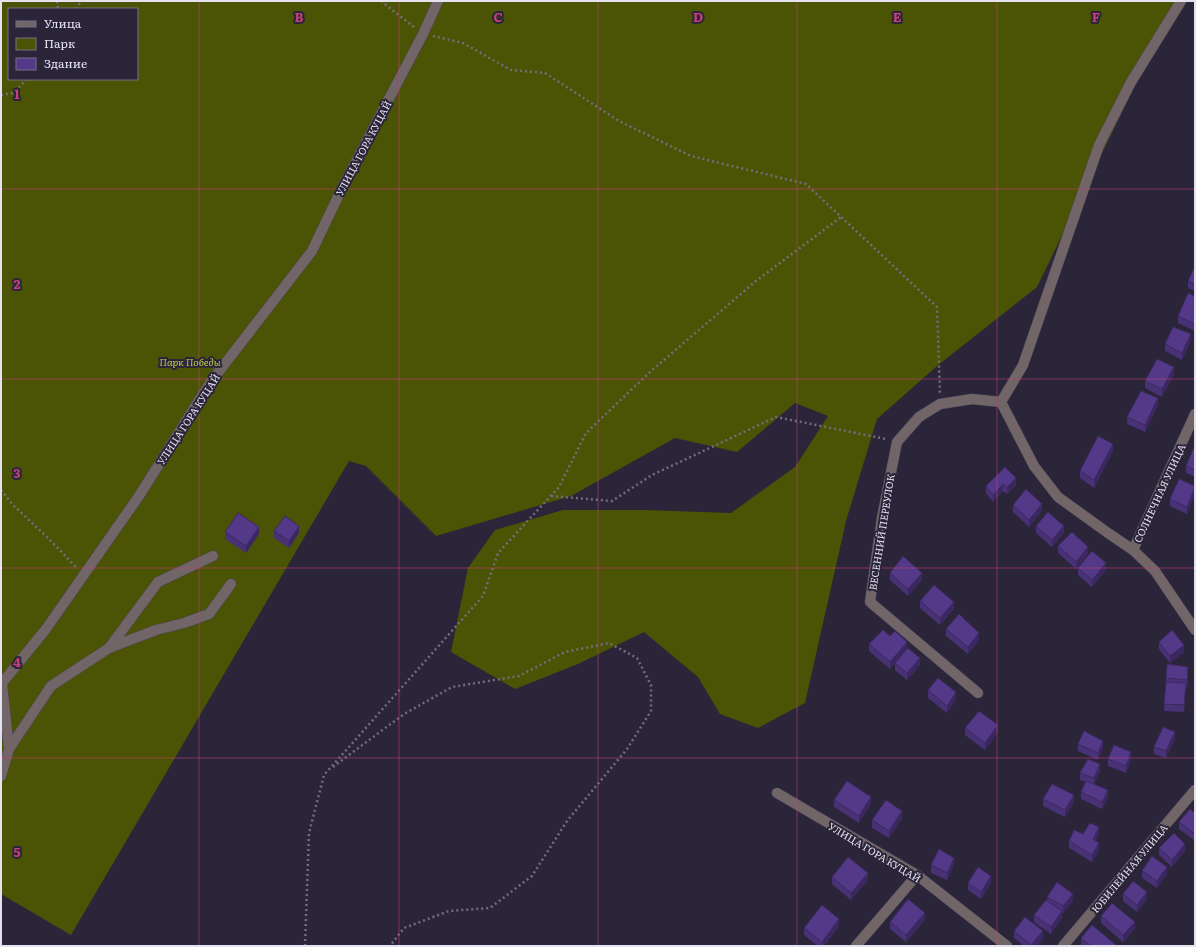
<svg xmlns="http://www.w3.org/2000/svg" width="1196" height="947" font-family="Literata,serif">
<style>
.green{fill:#4b5404;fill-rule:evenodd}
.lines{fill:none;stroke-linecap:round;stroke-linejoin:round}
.minor-casing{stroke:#494357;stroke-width:11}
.path{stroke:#726d7f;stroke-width:2.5;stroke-dasharray:2 3;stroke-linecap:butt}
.minor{stroke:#726567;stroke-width:10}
.wall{fill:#493176}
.shaded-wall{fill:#3c2860}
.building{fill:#553989;stroke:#3c2860}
.grid{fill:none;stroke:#c94079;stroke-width:1;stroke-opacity:0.55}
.labels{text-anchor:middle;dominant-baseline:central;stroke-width:4;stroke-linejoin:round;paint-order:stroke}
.street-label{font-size:10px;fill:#e5e2f0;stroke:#2b253a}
.park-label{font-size:10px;font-style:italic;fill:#b8cb44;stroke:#2b253a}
.grid-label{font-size:13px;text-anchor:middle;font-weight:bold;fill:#c94079;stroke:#2b253a;stroke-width:4;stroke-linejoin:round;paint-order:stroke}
</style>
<rect width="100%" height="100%" fill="#2b253a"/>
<path class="green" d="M1,1H1176L1037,287L937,366L877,419L846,521L805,703L758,728L720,714L698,677L644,632L578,664L515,689L451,652L468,568L495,530L563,510H645L731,513L795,467L828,416L795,403L737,452L675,438L571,496L436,536L366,466L349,461L71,935L1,894ZM9,9H137V79H9Z"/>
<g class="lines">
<g class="minor-casing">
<path id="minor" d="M1001,402L1023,365L1099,145L1131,82L1181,1
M1001,402L1034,466L1058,497L1108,533L1133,550L1155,571L1195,630
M1133,550L1195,414
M109,648L156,630L184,623L209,614L231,584
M978,693L870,602L882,518L897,442L919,417L940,404L972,399L1001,402
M9,749L51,686L109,648L158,582L213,556
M1,776L9,749L2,683L46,629L139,496L210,383L312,251L343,186L423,34L438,1
M777,793L917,875L1007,946
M856,946L917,875
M1063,946L1195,790"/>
</g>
<path class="path" d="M57,1L58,9
M381,1L414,27
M76,9L81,1
M433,36L463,43L511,70L545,73L619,121L691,156L806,184L937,307L940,394
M1,95L13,93L27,79
M1,490L13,505L47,537L76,567
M551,496L612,501L652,475L776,417L886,439
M333,767L404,714L452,687L519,676L565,652L609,643L637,658L651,685V711L627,749L567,821L532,876L490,908L449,911L404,928L390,946
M305,946L309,833L324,775L483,596L498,553L559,487L586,433L651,371L756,281L841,217"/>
<use href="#minor" class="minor"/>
</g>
<path class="wall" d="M1195,266V291L1188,288V281Z
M1195,296V331L1178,323V316Z
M1191,341L1182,360L1165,351V344Z
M1174,374L1162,397L1145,388V381Z
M1158,405L1145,432L1127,424V417Z
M1195,445V477L1186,473V466Z
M1113,451L1094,488L1080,478V471Z
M1016,478V485L1007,494L1003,491L993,502L986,493V486Z
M1195,486V494L1187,514L1170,506V499Z
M1013,505L1042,511L1029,527L1013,512Z
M1036,526L1064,533L1052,547L1036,533Z
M274,531L299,533L289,548L274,538Z
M225,532L259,534L246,553L225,539Z
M1058,546L1088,554L1076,569L1058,553Z
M1078,568L1106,570L1092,587L1078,575Z
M890,573L922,580L908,596L890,580Z
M920,601L954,609L940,625L920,608Z
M946,629L979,640L968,654L946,636Z
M1159,642L1184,652L1170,663L1159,649Z
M869,644L907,649L920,665L907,680L895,670V663L890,669L869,651Z
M1188,675L1187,687H1186L1184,712L1164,711L1166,678Z
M928,690L956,699L947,713L928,698Z
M965,728L998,732L985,750L965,735Z
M1175,739L1166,758L1154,754V747Z
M1078,744L1103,748L1098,760L1078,751Z
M1108,759H1131L1126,773L1108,766Z
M1100,771L1094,784L1108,797L1102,809L1081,799V792L1086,782L1080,780V773Z
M1043,799L1074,802L1065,817L1043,806Z
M834,800L871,804L859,823L834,807Z
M1195,813V839L1194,840L1179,829V822Z
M902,818L889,838L872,828V820Z
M1083,834H1099L1095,841L1099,850L1092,862L1069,848V841Z
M1159,848L1185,851L1172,867L1159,855Z
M931,865H954L947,880L931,873Z
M1142,871L1167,874L1157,888L1142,878Z
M832,877L868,880L851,900L832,884Z
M968,883H991L981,899L968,890Z
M1123,894L1147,899L1137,912L1123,901Z
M1047,897L1073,901L1063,913H1062V918L1051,934L1034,922V915L1047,900Z
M1101,916L1135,929L1123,942L1101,923Z
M925,920L906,942L890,929V922Z
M839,926L824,946H818L804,935V928Z
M1014,931L1043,939L1036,946H1024L1014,938Z
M1081,938L1116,946H1083L1081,945Z"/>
<path class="shaded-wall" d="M1191,334V341L1182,360V353Z
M1174,367V374L1162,397V389Z
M1158,398V405L1145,432V425Z
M1113,444V451L1094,488V480Z
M1016,478V485L1007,494V487Z
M1003,484V491L993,502V495Z
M1195,487V494L1187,514V507Z
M1042,504V511L1029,527V520Z
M299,526V533L289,548V541Z
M1064,526V533L1052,547V540Z
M259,527V534L246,553V546Z
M1088,547V554L1076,569V562Z
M1106,563V570L1092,587V580Z
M922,573V580L908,596V589Z
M954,602V609L940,625V618Z
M979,633V640L968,654V647Z
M907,642V649L890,669V662Z
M1184,645V652L1170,663V656Z
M920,658V665L907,680V673Z
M956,692V699L947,713V706Z
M998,725V732L985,750V743Z
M1175,732V739L1166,758V751Z
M1103,741V748L1098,760V753Z
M1131,752V759L1126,773V766Z
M1100,764V771L1094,785V778Z
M1108,790V797L1102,809V802Z
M1074,795V802L1065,817V810Z
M871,797V804L859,823V816Z
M902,811V818L889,838V831Z
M1099,827V834L1093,847V839Z
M1195,832V839L1194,840V833Z
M1099,843V850L1092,862V855Z
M1185,844V851L1172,867V860Z
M954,858V865L947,880V873Z
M1167,867V874L1157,888V881Z
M868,873V880L851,900V893Z
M991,876V883L981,899V892Z
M1147,892V899L1137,912V905Z
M1073,894V901L1063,913V906Z
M1062,911V918L1051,934V927Z
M925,913V920L906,942V935Z
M839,919V926L824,946H822V942Z
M1135,922V929L1123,942V935Z
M1043,931V939L1036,946H1031V945Z"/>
<path class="building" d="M1195,266V284L1188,281Z
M1188,293L1195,296V324L1178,316Z
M1173,327L1191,334L1182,353L1165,344Z
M1157,359L1174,367L1162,389L1145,381Z
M1141,391L1158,398L1145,425L1127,417Z
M1098,436L1113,444L1094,480L1080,471Z
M1195,445V470L1186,466Z
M1005,467L1016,478L1007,487L1003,484L993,495L986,486Z
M1179,479L1195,486V487L1187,507L1170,499Z
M1026,489L1042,504L1029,520L1013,505Z
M1048,512L1064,526L1052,540L1036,526Z
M238,513L259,527L246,546L225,532Z
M285,516L299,526L289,541L274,531Z
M1072,532L1088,547L1076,562L1058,546Z
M1092,551L1106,563L1092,580L1078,568Z
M903,556L922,573L908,589L890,573Z
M934,585L954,602L940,618L920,601Z
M959,614L979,633L968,647L946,629Z
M883,630L890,636L895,631L907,642L890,662L869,644Z
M1172,630L1184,645L1170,656L1159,642Z
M908,648L920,658L907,673L895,663Z
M1167,664L1188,667L1187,680L1166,678Z
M938,678L956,692L947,706L928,690Z
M1166,682L1186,683L1184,705L1164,704Z
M979,711L998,725L985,743L965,728Z
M1163,727L1175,732L1166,751L1154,747Z
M1084,731L1103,741L1098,753L1078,744Z
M1114,745L1131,752L1126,766L1108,759Z
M1088,759L1100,764L1094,778L1080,773Z
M847,781L871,797L859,816L834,800Z
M1086,781L1108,790L1102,802L1081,792Z
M1052,784L1074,795L1065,810L1043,799Z
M886,800L902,811L889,831L872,820Z
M1190,809L1195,813V832L1194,833L1179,822Z
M1090,823L1099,827L1093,839L1099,843L1092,855L1069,841L1074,830L1083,834Z
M1174,833L1185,844L1172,860L1159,848Z
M939,849L954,858L947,873L931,865Z
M1152,856L1167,867L1157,881L1142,871Z
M848,857L868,873L851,893L832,877Z
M978,867L991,876L981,892L968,883Z
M1133,881L1147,892L1137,905L1123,894Z
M1057,882L1073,894L1063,906L1047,897Z
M908,899L925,913L906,935L890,922Z
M1046,900L1062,911L1051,927L1034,915Z
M1112,903L1135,922L1123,935L1101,916Z
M822,905L839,919L822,942L804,928Z
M1025,917L1043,931L1031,945L1014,931Z
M1092,925L1116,945L1115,946H1091L1081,938Z"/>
<path class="grid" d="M199,1V946M399,1V946M598,1V946M797,1V946M997,1V946M1,189H1195M1,379H1195M1,568H1195M1,758H1195"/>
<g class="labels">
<g class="street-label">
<text transform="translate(363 148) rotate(-62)">УЛИЦА ГОРА КУЦАЙ</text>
<text transform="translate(188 419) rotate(-57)">УЛИЦА ГОРА КУЦАЙ</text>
<text transform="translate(1159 493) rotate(-65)">СОЛНЕЧНАЯ УЛИЦА</text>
<text transform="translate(881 532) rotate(-81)">ВЕСЕННИЙ ПЕРЕУЛОК</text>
<text transform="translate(875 852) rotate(31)">УЛИЦА ГОРА КУЦАЙ</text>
<text transform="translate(1129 868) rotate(-50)">ЮБИЛЕЙНАЯ УЛИЦА</text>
</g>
<g class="park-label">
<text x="190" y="361">Парк Победы</text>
</g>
</g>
<g class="grid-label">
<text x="299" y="22">B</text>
<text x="498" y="22">C</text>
<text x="698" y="22">D</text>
<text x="897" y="22">E</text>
<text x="1096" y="22">F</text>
<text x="17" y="99">1</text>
<text x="17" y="289">2</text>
<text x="17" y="478">3</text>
<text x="17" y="667">4</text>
<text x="17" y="857">5</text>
</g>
<rect width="1196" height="947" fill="none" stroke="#e5e2f0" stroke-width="4"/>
<rect x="8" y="8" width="130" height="72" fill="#2b253a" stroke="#757183"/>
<rect x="16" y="21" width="20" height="6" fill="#726567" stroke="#757183"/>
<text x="44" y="28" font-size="12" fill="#e5e2f0">Улица</text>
<rect x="16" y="38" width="20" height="12" fill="#4b5404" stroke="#757183"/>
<text x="44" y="48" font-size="12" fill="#e5e2f0">Парк</text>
<rect x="16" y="58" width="20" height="12" fill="#553989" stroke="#757183"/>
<text x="44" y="68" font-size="12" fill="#e5e2f0">Здание</text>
</svg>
